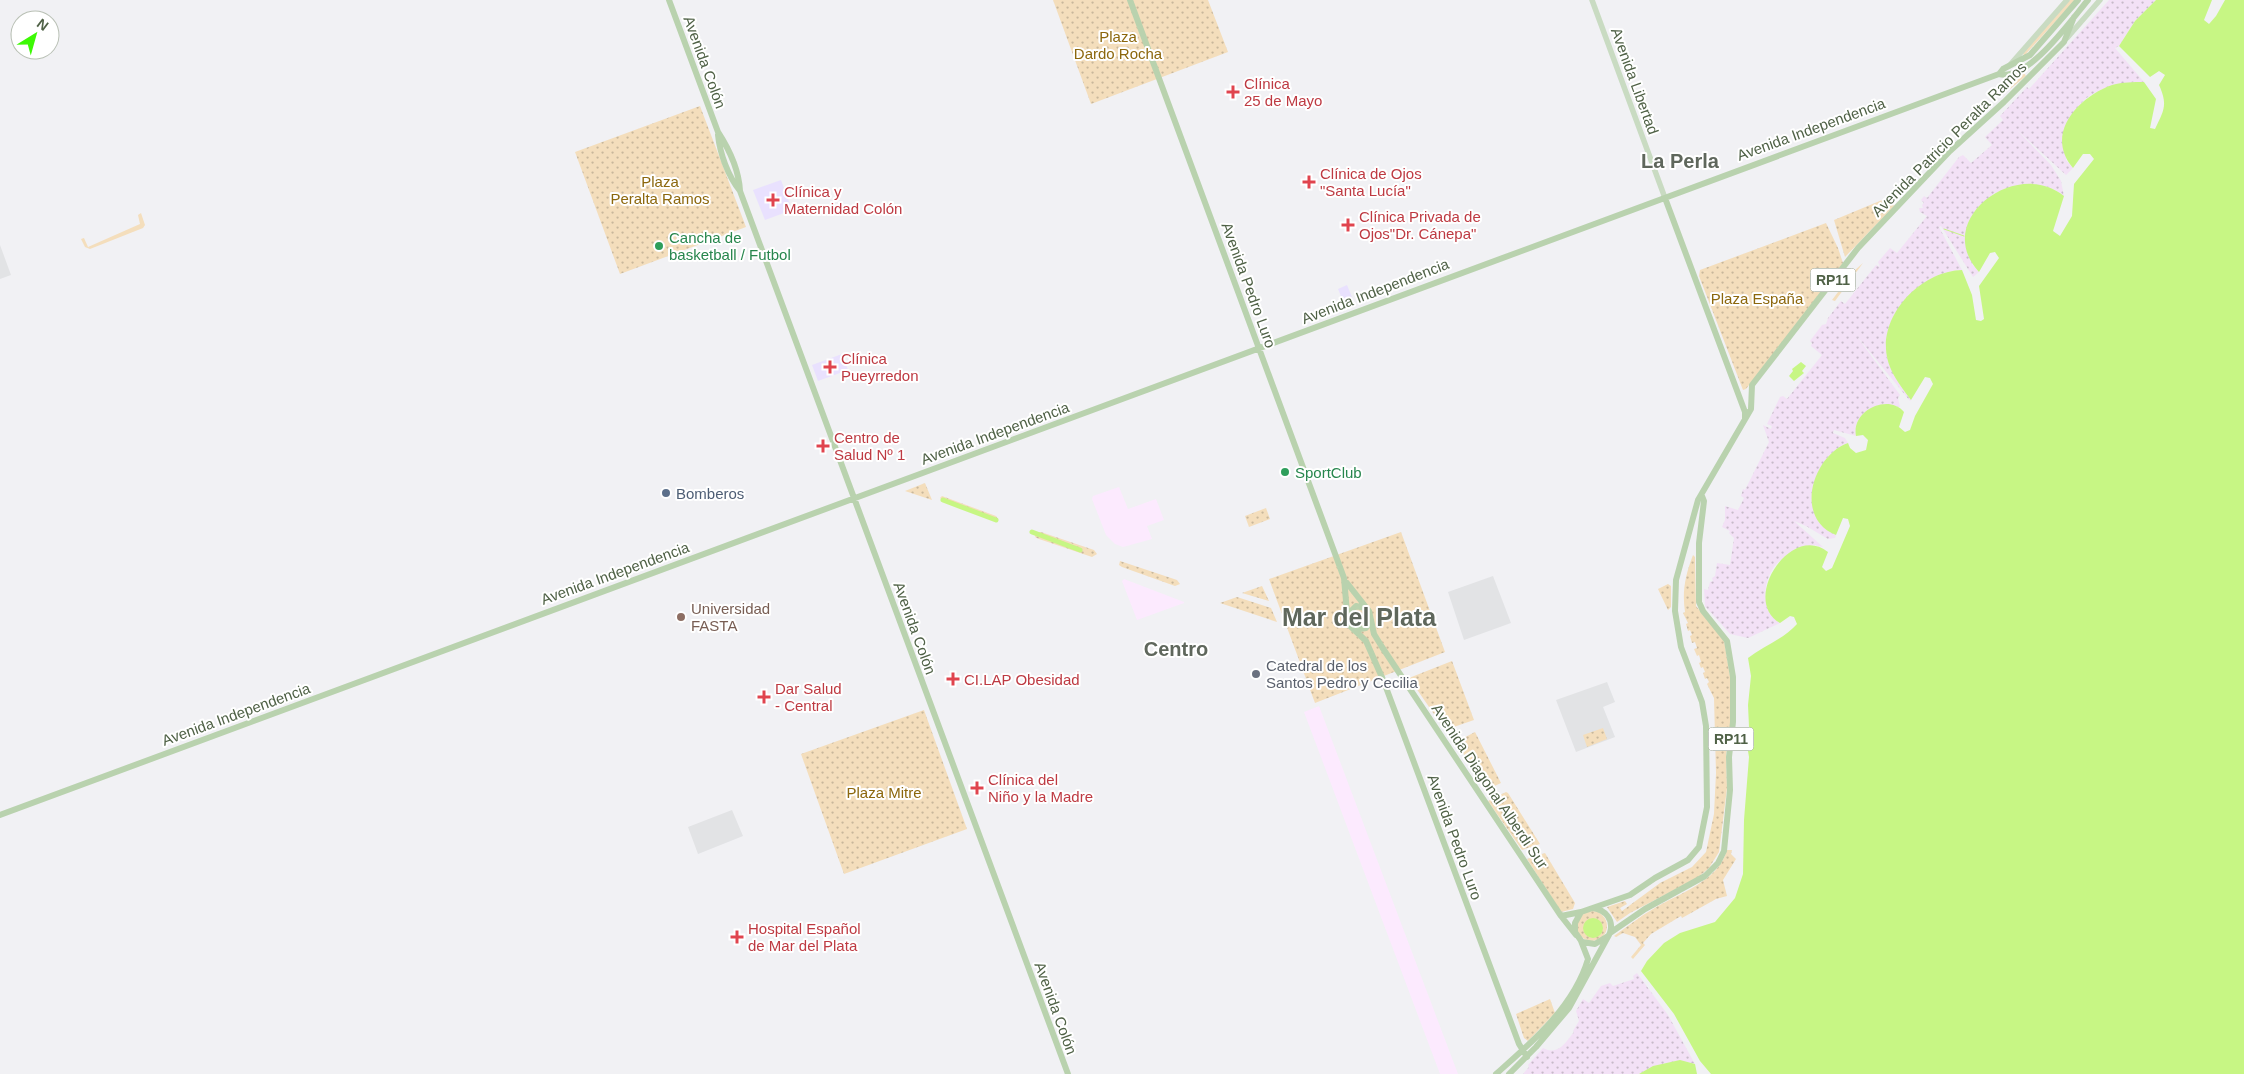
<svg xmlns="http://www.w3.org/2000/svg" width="2244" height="1074" font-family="Helvetica,sans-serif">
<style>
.commercial{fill:#fceafe}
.education{fill:#e2e3e5}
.medical{fill:#e9e1fe}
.green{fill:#f4debc}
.sand{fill:url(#sand-dots)}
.park{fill:url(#park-dots)}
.water{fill:#c7f684}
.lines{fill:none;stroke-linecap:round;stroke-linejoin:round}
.stream{stroke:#c7f684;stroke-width:1}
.canal{stroke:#c7f684;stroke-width:5}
.secondary{stroke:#c9dbc2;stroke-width:5.5}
.primary{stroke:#b9d2ae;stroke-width:6}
.health-dot{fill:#e0444e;stroke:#fff;stroke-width:2}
.leisure-dot{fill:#2e9e5b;stroke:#fff;stroke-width:2}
.service-dot{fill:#5c6f8a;stroke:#fff;stroke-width:2}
.education-dot{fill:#8d6e63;stroke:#fff;stroke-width:2}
.worship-dot{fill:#6b7280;stroke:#fff;stroke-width:2}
.labels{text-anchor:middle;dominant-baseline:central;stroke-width:4;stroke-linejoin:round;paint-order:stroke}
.shield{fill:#fff;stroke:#84907e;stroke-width:1}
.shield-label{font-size:14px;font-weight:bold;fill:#4f6146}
.park-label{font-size:15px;fill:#8c670d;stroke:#fff}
.street-label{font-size:15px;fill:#4f6146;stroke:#fff}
.health-label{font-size:15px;fill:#be3a42;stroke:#fff;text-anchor:start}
.leisure-label{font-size:15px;fill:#27864d;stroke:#fff;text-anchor:start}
.service-label{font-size:15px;fill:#4e5e75;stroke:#fff;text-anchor:start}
.education-label{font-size:15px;fill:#785e54;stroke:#fff;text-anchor:start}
.worship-label{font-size:15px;fill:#5b616d;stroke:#fff;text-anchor:start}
.district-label{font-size:20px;font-weight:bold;fill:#5f675c;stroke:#fff}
.town-label{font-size:25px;font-weight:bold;fill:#5f675c;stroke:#fff}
</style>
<defs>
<pattern id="sand-dots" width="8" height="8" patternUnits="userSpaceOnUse" patternTransform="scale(1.25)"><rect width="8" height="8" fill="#f3e1f6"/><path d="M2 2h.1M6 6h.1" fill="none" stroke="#c7bac9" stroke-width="1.8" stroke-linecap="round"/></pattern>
<pattern id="park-dots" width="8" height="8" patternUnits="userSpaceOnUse" patternTransform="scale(1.25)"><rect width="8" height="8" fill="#f4debc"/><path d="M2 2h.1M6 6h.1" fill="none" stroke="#c8b79b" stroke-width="1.8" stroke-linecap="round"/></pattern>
</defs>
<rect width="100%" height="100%" fill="#f1f1f4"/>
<path class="commercial" d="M1119,487L1128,509L1156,499L1164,520L1147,526L1152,539L1123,547L1115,544L1106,535L1092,499L1093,496Z
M1124,579L1184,602V603L1137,620L1122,581Z
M1319,706L1458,1074H1440L1304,712Z"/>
<path class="education" d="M0,245L11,275L0,279Z
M1493,576L1511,623L1464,640L1448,592Z
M1607,682L1615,702L1603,707L1615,737L1576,752L1556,700Z
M732,810L743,836L698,854L688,827Z"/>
<path class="medical" d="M781,180L792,210L765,220L753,190Z
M1347,285L1354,302L1345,306L1338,289Z
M842,354L848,370L818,381L812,365Z"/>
<path class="green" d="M2070,0H2075L2024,56L2023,53Z
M141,213L145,225L143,228L90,249L85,247L81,239L84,238L88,247L140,224L138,215Z
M1863,263L1835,301L1832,300L1854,271Z"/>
<path class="sand" d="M2109,0H2156L2135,21L2119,46L2115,48L2144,82C2123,82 2092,88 2079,106C2074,113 2068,149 2066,160L2073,168L2066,175L2017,130L2051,165L2061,181L2064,196C2043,179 2016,184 1993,194L1972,264L1979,272L1973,277L1941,226L1939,227L1962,270C1925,271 1884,311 1886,349C1888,370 1899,384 1911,400L1910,401L1856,335L1900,395L1898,398L1900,407C1882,401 1851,412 1856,436L1834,430L1833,433L1845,438L1848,443C1813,455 1796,519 1836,535L1835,538L1828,539L1806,526L1794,521L1823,547L1814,545C1803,550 1790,553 1781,560C1762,574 1759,611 1780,623L1748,638L1730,634L1705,606L1704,589L1708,590L1710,582L1713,581L1712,578L1715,576L1717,563L1730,565L1734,538L1729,533L1730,531L1722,527L1725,520V506L1738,510L1744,498L1741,496L1743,489L1745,490L1769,442L1763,425L1771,429L1772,426L1767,424L1780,397L1783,396L1787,399L1822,355L1811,346L1812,343L1810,341L1822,325L1826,324L1828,318L1841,301L1845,304L1876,265L1880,267L1878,262L1890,248L1897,253L1927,216L1920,212L1919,208H1923L1922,205L1924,203L1921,200L1924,196L1927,198L1959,157L1963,155L1971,163L1992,145L1985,137L2003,120L2000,116L2027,87L2029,89Z
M1637,973L1668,1015L1695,1064C1674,1059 1657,1064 1639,1074H1523L1529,1067L1528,1065L1543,1048C1558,1056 1565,1043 1574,1032L1573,1031L1579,1021L1576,1011L1583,999L1589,1003L1601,986L1610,983L1613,986L1634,979L1633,976Z"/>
<path class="park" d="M1053,0H1208L1228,52L1091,104Z
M2024,73L2026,76L2010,89L2006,78Z
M700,106L746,227L620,274L575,152Z
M1887,198L1892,201L1894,206L1845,257L1834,220Z
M1826,223L1838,248L1843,263L1746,389L1743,390L1699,276L1700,270Z
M925,483L932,500L905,491Z
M942,496L996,516L998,519L995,520L943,501L940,498Z
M1266,508L1270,519L1249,527L1245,516Z
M1036,532H1041L1094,550L1097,554L1092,557L1039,539L1035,537Z
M1401,532L1445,652L1315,703L1269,579Z
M1693,555L1695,557L1696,606L1724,640L1730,676L1731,721L1726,755L1727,788L1719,852L1709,868L1697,878L1630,913L1617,922L1607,907L1625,901L1627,904L1620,908L1622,911L1660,883L1692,867L1706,852L1714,814L1716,773L1714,698L1707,684L1709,682L1707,678L1705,679L1703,673L1705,672L1703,667L1701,668L1699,663L1701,662L1699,655L1697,656L1694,649L1697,648L1695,642L1692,643L1690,636L1692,635L1690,630L1688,631L1686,624L1688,623L1683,613L1685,612C1682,592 1685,576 1693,555Z
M1120,561L1177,580L1180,584L1175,586L1122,567L1119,565Z
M1668,584L1671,586V607L1668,610L1658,589Z
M1262,586L1269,601L1242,593Z
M1237,597L1271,608L1277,622L1220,603Z
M1452,661L1474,720L1445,730L1409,678Z
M924,710L967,829L844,874L801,754Z
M1603,728L1607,739L1587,747L1583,735Z
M1475,732L1501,783L1486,790L1456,742Z
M1506,792L1508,793L1540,844L1522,850L1488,801Z
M1727,850H1732L1731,854L1736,859L1723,880L1727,896L1716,899L1682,918L1681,916L1651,934L1643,943L1645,945L1633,959L1631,957L1641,945L1635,937L1623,933L1616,937L1614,936C1627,927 1639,917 1653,909C1679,893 1718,882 1727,850Z
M1545,853L1575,903L1573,909L1561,912L1527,859Z
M1577 926a15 15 0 1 1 30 0a15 15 0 1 1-30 0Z
M1550,999L1555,1013L1528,1041L1524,1038L1516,1014Z"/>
<path class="water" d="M2156,0H2212L2204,20L2209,24L2216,16L2225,0H2244V1074H1711L1700,1061L1674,1014L1641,971L1647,961L1664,943L1680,933L1715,922L1735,898L1743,874L1744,820L1749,757L1747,745L1749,727L1748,705L1751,676L1748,658C1763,646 1784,639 1797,624L1794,617L1790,616L1780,623C1740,600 1791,522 1828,552L1822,567L1826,571L1832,568L1850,526L1848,519L1843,518L1836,535C1793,518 1813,455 1848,443L1850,448L1856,453L1866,450L1868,440L1863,435L1856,436C1851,411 1888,393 1904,412L1899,427L1905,432L1910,430L1915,416L1933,384L1930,378L1925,377L1911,400C1899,384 1887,369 1886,349C1884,309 1924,271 1962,270L1972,295L1976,320L1981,321L1984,319L1979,286L1999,258L1995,252L1990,253L1979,272C1931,220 2017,157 2064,196L2053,231L2060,236L2072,216L2074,184L2094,159L2090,154H2083L2073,168C2044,134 2078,97 2112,85C2123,82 2133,82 2144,82L2156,99L2150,128L2155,129C2164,110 2168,105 2159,85L2165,75L2159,71L2150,77L2119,46L2135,21Z
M1801,362L1806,366L1802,371L1804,373L1794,381L1789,376L1793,371L1792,369Z
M1583 928a10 10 0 1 1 20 0a10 10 0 1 1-20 0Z
M1680,1060L1695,1064L1697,1074H1639L1653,1066Z"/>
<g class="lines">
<path class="stream" d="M1944,229L1964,236"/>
<path class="canal" d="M943,500L996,520
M1032,532L1080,550"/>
<path class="secondary" d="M1592,0L1665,198
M2067,38L2100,0
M2009,66L2067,0"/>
<path class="primary" d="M669,0L718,132C729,149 739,171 740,191L1068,1074
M1130,0L1344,578L1348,624L1366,641L1384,682L1519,1044L1527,1057
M1999,74C2028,82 2071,20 2088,0
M718,135C720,154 728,176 740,191
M1665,198L1745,412V419
M1347,583L1369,611L1374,634L1382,647L1561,916L1576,935
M1347,615L1356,606L1365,608
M1354,630L1366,628L1371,620
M0,815L1999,74L2003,69L2030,55L2078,0
M1561,916L1581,912
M1610,933L1645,909L1705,876L1718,863L1724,851L1730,790L1729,757L1733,722V677L1727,641L1703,611L1699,602V543L1704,501L1702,496
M1608,936L1595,944L1582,942L1575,932V923L1581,912L1630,895L1655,878L1688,860L1699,847L1707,807L1706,726L1702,702L1681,647L1675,611L1676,580L1698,500L1751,409L1752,385L1858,248L1950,151L2004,102L2064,42L2074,17
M1496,1074C1531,1043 1574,1007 1588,959L1581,941
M1509,1074L1536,1047L1569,1008L1610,933C1614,920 1606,910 1593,908"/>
</g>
<g class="health-dot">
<path d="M1230.5 84.5h5v5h5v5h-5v5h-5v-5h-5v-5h5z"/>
<path d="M1306.5 174.5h5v5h5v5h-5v5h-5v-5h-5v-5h5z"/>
<path d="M770.5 192.5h5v5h5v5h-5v5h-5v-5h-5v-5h5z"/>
<path d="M1345.5 217.5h5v5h5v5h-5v5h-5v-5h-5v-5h5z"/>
<path d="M827.5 359.5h5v5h5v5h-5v5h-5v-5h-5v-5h5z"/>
<path d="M820.5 438.5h5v5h5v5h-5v5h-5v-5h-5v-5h5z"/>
<path d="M950.5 671.5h5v5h5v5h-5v5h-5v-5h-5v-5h5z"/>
<path d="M761.5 689.5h5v5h5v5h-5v5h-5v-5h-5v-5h5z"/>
<path d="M974.5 780.5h5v5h5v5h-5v5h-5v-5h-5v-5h5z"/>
<path d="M734.5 929.5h5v5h5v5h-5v5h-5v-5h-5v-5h5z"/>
</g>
<g class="leisure-dot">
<circle cx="659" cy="246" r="5"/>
<circle cx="1285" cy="472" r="5"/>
</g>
<circle class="service-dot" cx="666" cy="493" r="5"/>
<circle class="education-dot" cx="681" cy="617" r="5"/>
<circle class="worship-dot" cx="1256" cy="674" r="5"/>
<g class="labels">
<g class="shield">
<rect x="1810.5" y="268.5" width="45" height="23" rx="4"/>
<rect x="1708.5" y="727.5" width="45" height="23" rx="4"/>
</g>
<g class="shield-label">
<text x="1833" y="280">RP11</text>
<text x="1731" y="739">RP11</text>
</g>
<g class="park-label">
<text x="1118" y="36">Plaza<tspan x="1118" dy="17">Dardo Rocha</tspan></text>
<text x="660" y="181">Plaza<tspan x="660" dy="17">Peralta Ramos</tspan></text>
<text x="1757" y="298">Plaza España</text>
<text x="884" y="792">Plaza Mitre</text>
</g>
<g class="street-label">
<text transform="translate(705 62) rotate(70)">Avenida Colón</text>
<text transform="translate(1635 81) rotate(70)">Avenida Libertad</text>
<text transform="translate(1811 129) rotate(-20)">Avenida Independencia</text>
<text transform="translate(1949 139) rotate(-45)">Avenida Patricio Peralta Ramos</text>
<text transform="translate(1249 285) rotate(70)">Avenida Pedro Luro</text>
<text transform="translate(1375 291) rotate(-21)">Avenida Independencia</text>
<text transform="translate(995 433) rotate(-20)">Avenida Independencia</text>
<text transform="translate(615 573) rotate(-20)">Avenida Independencia</text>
<text transform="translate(915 628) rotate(70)">Avenida Colón</text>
<text transform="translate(236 714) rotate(-20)">Avenida Independencia</text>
<text transform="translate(1490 786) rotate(56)">Avenida Diagonal Alberdi Sur</text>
<text transform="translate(1455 837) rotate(70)">Avenida Pedro Luro</text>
<text transform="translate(1056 1008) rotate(70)">Avenida Colón</text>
</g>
<g class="health-label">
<text x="1244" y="83">Clínica<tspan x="1244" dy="17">25 de Mayo</tspan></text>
<text x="1320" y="173">Clínica de Ojos<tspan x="1320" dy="17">"Santa Lucía"</tspan></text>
<text x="784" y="191">Clínica y<tspan x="784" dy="17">Maternidad Colón</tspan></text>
<text x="1359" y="216">Clínica Privada de<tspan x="1359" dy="17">Ojos"Dr. Cánepa"</tspan></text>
<text x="841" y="358">Clínica<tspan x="841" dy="17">Pueyrredon</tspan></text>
<text x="834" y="437">Centro de<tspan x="834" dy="17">Salud Nº 1</tspan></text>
<text x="964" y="679">CI.LAP Obesidad</text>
<text x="775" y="688">Dar Salud<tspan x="775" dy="17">- Central</tspan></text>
<text x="988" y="779">Clínica del<tspan x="988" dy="17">Niño y la Madre</tspan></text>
<text x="748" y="928">Hospital Español<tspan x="748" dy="17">de Mar del Plata</tspan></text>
</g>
<g class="leisure-label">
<text x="669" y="237">Cancha de<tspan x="669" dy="17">basketball / Futbol</tspan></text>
<text x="1295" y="472">SportClub</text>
</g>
<g class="service-label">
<text x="676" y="493">Bomberos</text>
</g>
<g class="education-label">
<text x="691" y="608">Universidad<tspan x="691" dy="17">FASTA</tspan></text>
</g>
<g class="worship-label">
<text x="1266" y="665">Catedral de los<tspan x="1266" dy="17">Santos Pedro y Cecilia</tspan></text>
</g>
<g class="district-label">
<text x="1680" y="161">La Perla</text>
<text x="1176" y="649">Centro</text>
</g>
<g class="town-label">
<text x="1359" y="617">Mar del Plata</text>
</g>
</g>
<g transform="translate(35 35) rotate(37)"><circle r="24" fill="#ffffff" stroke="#b9c0b5"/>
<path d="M0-4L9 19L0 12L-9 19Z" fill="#3df905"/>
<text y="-8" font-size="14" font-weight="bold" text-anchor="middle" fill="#4f6146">N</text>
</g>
</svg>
